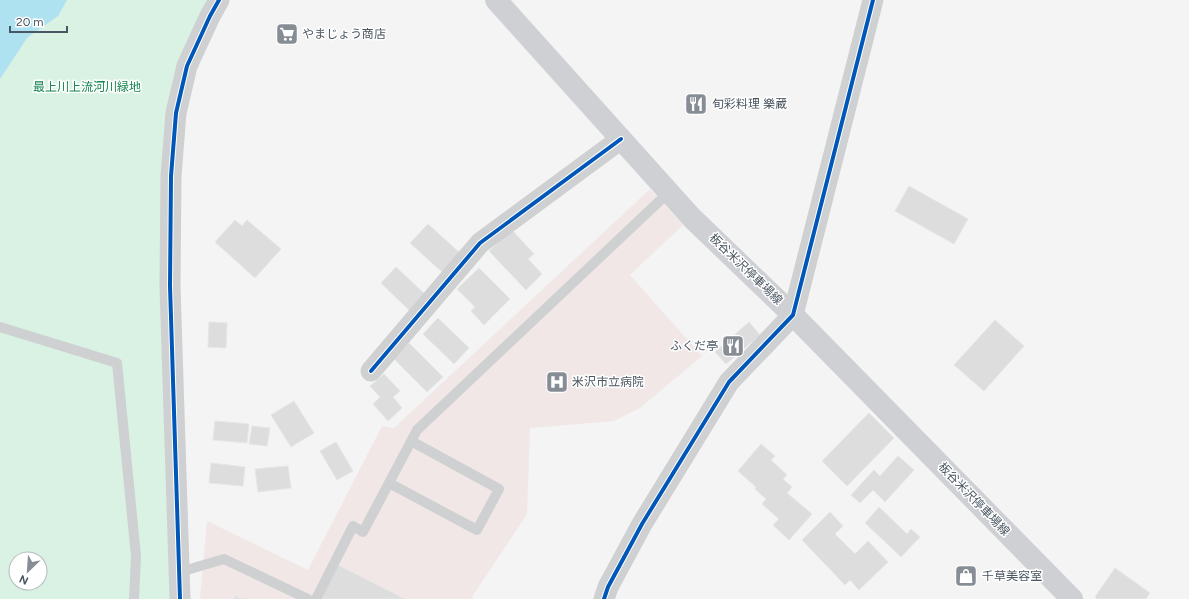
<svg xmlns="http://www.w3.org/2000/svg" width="1189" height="599" font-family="Figtree,'Noto Sans JP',sans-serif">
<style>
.medical{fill:#f1e7e6}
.green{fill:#d9f2e3;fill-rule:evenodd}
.water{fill:#aee2f0}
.building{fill:#ddddde;stroke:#e5e6e7}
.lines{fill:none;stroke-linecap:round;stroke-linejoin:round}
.service{stroke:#ced0d2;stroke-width:10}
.minor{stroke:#ced0d2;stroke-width:21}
.secondary{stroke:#ced0d4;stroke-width:22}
.cycleway-casing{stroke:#fff;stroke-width:6}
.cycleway{stroke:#0057b8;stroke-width:4}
.labels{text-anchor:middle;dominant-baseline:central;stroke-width:3;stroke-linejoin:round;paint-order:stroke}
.poi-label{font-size:12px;fill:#4a5661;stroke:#fff;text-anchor:start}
.park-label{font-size:12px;fill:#17864f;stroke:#fff}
.street-label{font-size:12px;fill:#4a5661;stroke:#fff}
</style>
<rect width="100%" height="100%" fill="#f4f4f4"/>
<path class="medical" d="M650,189L683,225L630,275L702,356L640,408L614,421L530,428L527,514L472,597L474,599H200L207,521L308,570L382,426L394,428Z"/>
<path class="green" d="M0,0H211L178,61L173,599H0ZM16,559H40V583H16Z"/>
<path class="water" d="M0,0H67L58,16L27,38L0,79Z"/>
<path class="building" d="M909,186L968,219L954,244L895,211Z
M235,220L242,226L247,220L281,249L255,278L215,242Z
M428,224L461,254L443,273L410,243Z
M512,230L534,254L528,259L542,274L526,290L489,251Z
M396,267L428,297L412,313L381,283Z
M479,268L510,299L484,325L471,311L475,307L457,289Z
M438,318L469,348L454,364L423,334Z
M995,320L1024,346L984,391L954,365Z
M209,322L227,323L226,348L208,347Z
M749,322L760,335L726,364L715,352Z
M409,343L443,377L427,392L393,358Z
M384,374L400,391L393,397L402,408L388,421L373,404L380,397L370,386Z
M294,401L314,433L291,447L271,415Z
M869,413L894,438L847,486L822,461Z
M215,421L249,424L247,443L213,440Z
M252,426L270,428L267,446L249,444Z
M336,442L353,471L337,480L320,451Z
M761,444L775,456L771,460L787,475L783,479L792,487L787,493L812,514L789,540L773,525L779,519L762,504L766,499L755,489L756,487L738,471Z
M898,456L914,470L885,502L873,490L860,503L851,495L874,470L880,476Z
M211,463L245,467L243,486L209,483Z
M288,466L291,488L258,492L255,469Z
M879,507L907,534L911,529L920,537L901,557L865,523Z
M830,512L843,526L835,534L855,554L868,541L888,562L859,590L850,580L845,585L802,540Z
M338,565L405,599H320Z
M1115,568L1150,593L1146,599H1097L1095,597Z
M235,596L243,599H234Z"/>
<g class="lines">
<path class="service" d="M0,327L117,363L136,556L134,599
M389,483L477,530L499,489L411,441
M180,572L224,559L308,599
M316,599L353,526L363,532L417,430L668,193"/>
<path class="minor" d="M371,371L480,243L621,139
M180,599L170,286L171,176L176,113L187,66L210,16L219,0
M604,599L608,587L642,524L729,382L793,315L873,0"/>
<path class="secondary" d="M496,0L692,218L793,315L1072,599"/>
<g class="cycleway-casing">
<path id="cycleway" d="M371,371L480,243L621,139
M180,599L170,286L171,176L176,113L187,66L210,16L219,0
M604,599L608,587L642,524L729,382L793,315L873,0"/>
</g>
<use href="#cycleway" class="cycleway"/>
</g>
<defs>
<g id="supermarket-square" transform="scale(1.15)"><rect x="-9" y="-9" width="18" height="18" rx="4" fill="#868d94" stroke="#fff"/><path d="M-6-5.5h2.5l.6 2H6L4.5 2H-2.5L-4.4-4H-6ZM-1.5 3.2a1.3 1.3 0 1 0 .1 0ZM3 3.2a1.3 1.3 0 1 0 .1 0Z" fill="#fff"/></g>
<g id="restaurant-square" transform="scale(1.15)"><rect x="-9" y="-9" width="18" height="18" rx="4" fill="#868d94" stroke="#fff"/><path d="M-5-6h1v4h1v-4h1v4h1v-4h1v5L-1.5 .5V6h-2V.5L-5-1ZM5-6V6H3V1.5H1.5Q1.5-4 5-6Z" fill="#fff"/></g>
<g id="hospital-square" transform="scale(1.15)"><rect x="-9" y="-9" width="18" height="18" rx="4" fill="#868d94" stroke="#fff"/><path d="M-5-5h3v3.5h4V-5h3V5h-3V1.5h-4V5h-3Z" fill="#fff"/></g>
<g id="shop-square" transform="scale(1.15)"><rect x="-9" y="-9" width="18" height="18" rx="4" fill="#868d94" stroke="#fff"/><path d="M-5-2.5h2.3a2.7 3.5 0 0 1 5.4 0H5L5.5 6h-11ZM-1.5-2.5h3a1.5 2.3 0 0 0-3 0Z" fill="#fff"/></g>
</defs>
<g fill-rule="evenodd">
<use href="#supermarket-square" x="287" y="34"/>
<use href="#restaurant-square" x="696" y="104"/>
<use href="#restaurant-square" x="733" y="346"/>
<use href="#hospital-square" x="557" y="382"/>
<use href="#shop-square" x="966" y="576"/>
</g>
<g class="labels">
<g class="poi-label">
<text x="302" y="34">やまじょう商店</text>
<text x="712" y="104">旬彩料理 樂蔵</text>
<text x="718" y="346" text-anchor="end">ふくだ亭</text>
<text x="572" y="382">米沢市立病院</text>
<text x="982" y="576">千草美容室</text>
</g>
<g class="park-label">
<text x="87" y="87">最上川上流河川緑地</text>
</g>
<g class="street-label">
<text transform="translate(746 269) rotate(44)">板谷米沢停車場線</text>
<text transform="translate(974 499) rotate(46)">板谷米沢停車場線</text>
</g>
</g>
<g transform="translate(28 571) rotate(205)"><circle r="19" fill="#ffffff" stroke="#b7bbc0"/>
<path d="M0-3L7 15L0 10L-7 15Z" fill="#868d94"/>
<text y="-6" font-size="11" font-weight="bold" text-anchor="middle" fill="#4a5661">N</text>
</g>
<path d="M10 26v6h57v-6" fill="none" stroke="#4a5661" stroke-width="2"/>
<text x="16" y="26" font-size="12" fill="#4a5661" stroke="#ffffff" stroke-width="3" paint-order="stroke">20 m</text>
</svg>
